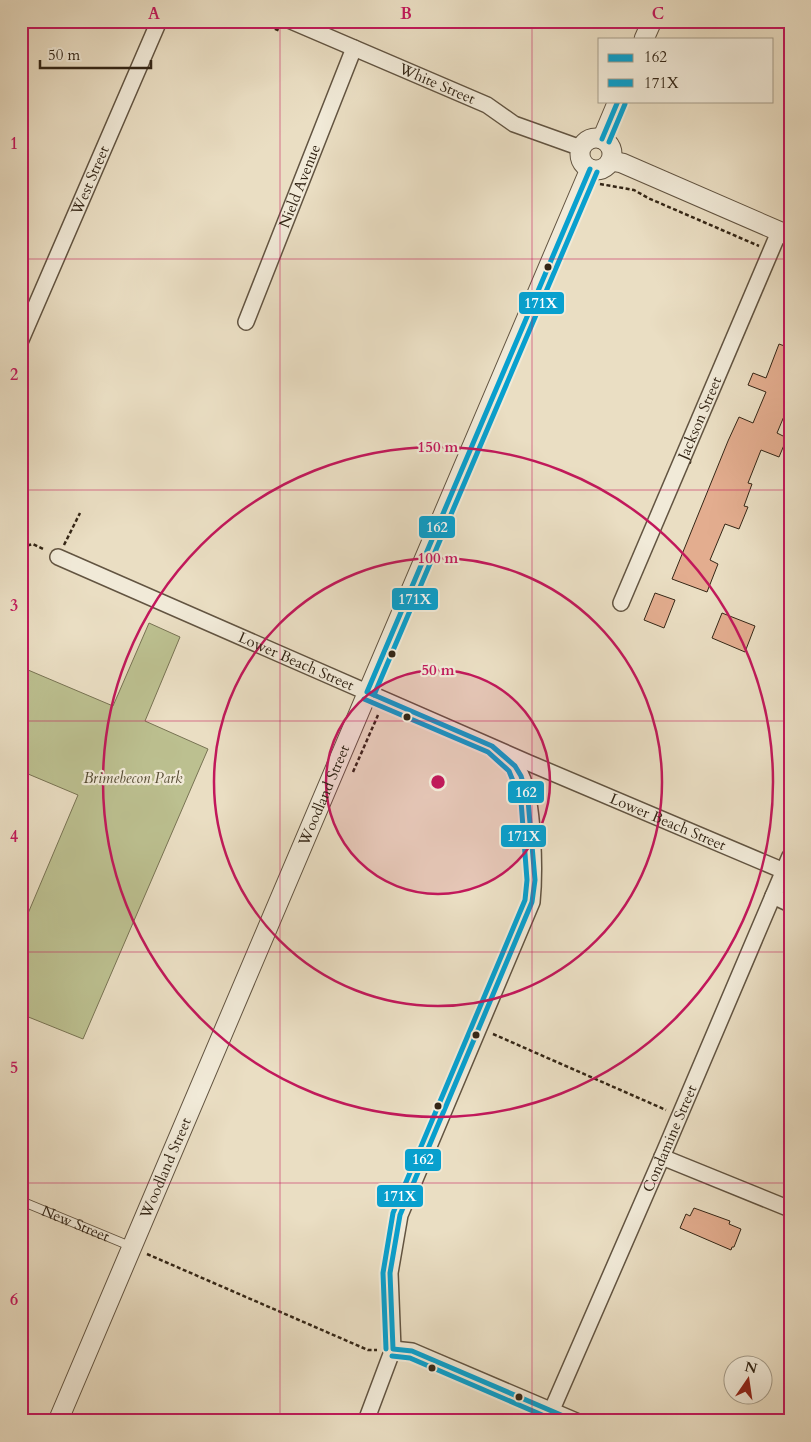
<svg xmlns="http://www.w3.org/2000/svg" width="811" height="1442" font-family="Cardo,serif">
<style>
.green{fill:#bcc090;stroke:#787353}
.building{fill:#e3ad8f;stroke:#342616}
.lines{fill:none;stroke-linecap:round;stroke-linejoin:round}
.service-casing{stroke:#625441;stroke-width:10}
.minor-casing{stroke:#625441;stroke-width:18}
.tertiary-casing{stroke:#625441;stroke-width:21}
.path{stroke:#342616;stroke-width:2.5;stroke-dasharray:4 2.5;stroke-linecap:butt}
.service{stroke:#f1ead8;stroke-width:8}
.minor{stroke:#f1ead8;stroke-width:15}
.tertiary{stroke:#f1ead8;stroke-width:19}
.bus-1-casing{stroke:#f1ead8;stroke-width:9}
.bus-2-casing{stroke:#f1ead8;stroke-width:9}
.bus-1{stroke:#08a0ce;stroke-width:5}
.bus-2{stroke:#08a0ce;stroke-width:5}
.grid{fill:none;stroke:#c2185b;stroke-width:1;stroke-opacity:0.55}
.ring{fill:none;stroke:#c2185b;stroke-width:2.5}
.bus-dot{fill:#342616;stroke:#f1ead8;stroke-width:2}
.labels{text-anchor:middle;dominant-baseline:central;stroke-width:4.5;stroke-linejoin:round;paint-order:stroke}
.street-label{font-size:15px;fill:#342616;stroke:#f1ead8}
.park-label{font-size:15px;font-style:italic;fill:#564c34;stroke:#f1ead8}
.centre{fill:#c2185b;stroke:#f1ead8;stroke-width:2.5}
.ring-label{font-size:15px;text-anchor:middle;font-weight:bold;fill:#c2185b;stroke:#f1ead8;stroke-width:4.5;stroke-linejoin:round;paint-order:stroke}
.line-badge{stroke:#f1ead8;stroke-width:2}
.badge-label{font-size:14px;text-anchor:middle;font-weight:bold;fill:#fff}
.neatline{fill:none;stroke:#c2185b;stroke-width:2}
.grid-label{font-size:16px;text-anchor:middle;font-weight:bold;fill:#c2185b}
</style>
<rect width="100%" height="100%" fill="#eadec3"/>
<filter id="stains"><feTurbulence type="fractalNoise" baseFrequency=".004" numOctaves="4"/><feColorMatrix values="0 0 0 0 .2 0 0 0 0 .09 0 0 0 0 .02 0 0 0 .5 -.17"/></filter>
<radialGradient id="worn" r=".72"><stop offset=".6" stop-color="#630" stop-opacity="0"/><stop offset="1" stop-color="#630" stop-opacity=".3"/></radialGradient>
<path class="green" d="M149,623L180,637L145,721L208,749L83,1039L21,1014V930L78,795L21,771V667L113,706Z"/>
<path class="building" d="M779,344L790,348V402L777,433L787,438L779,457L761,450L748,483L752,484L744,506L748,507L739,529L725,524L710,560L718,564L707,592L672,579L728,441L739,417L753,423L766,392L748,385L753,373L766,378Z
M655,593L675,600L664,628L644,620Z
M722,613L755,626L745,652L712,638Z
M694,1208L730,1221L729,1224L741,1229L734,1247H732L731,1250L680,1228L686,1214L690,1216Z"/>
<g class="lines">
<g class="service-casing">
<g id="service">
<path id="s1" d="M21,1201L130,1246"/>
</g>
</g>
<g class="minor-casing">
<g id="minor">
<path id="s2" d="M291,21L487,105L514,124L581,148"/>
<path id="s3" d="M246,322L354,48"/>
<path id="s4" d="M21,340L159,21"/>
<path id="s5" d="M58,557L529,763L784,871"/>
<path id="s6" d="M621,603L779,232"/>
<path d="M773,896L790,904"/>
<path d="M662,1157L790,1209"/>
<path d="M393,1349L412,1351L576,1421"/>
<path d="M366,1421L393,1349L390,1273L400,1215L532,902C535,872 534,801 521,775C516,767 510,761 503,755"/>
<path id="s7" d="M547,1421L662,1157L790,856"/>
</g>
</g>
<g class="tertiary-casing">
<g id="tertiary">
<path d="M644,39L652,21"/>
<circle cx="596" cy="154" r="16"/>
<path d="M602,139L618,101"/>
<path d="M611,161L622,163L790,236"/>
<path id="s8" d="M58,1421L590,169"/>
</g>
</g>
<path class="path" d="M257,21L280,31
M600,184L634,190L648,198L759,246
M64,545L80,513
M21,547L33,544L45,550
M353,772L378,715
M493,1034L666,1110
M147,1254L368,1350H377"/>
<use href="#service" class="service"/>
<use href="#minor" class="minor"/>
<use href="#tertiary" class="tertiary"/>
<g class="bus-1-casing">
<path id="bus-1" d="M602,139L618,101
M367,692L492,746L515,766L521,776L528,800L535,880L532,902L400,1215L390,1273L393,1349
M367,692L590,169
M393,1349L412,1351L575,1421"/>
</g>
<g class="bus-2-casing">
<path id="bus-2" d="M609,142L625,104
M374,695L597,172
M364,699L488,752L509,771L521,801L527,880L525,900L393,1213L383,1273L386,1349
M392,1356L410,1358L556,1421"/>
</g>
<use href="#bus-1" class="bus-1"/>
<use href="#bus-2" class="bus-2"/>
</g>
<path class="grid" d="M280,21V1421M532,21V1421M21,259H790M21,490H790M21,721H790M21,952H790M21,1183H790"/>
<circle cx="438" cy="782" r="112" fill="#c2185b" fill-opacity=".12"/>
<g class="ring">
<circle cx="438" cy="782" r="112"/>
<circle cx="438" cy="782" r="224"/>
<circle cx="438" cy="782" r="335"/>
</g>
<g class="bus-dot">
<circle cx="548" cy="267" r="4.5"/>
<circle cx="392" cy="654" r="4.5"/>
<circle cx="407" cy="717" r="4.5"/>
<circle cx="476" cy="1035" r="4.5"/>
<circle cx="438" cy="1106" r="4.5"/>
<circle cx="432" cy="1368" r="4.5"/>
<circle cx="519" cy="1397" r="4.5"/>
</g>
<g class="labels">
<g class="street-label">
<text stroke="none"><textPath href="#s2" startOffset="159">White Street</textPath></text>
<text stroke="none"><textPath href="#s4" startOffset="174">West Street</textPath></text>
<text stroke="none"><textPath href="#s3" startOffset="146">Nield Avenue</textPath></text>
<text stroke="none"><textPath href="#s6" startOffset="201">Jackson Street</textPath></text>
<text stroke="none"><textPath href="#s5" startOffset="260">Lower Beach Street</textPath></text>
<text stroke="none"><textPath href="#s8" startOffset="680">Woodland Street</textPath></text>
<text stroke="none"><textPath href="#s5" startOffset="665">Lower Beach Street</textPath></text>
<text stroke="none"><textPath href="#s7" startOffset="308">Condamine Street</textPath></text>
<text stroke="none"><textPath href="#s8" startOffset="275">Woodland Street</textPath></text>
<text stroke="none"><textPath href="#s1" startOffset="59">New Street</textPath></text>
</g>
<g class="park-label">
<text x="133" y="778">Brimebecon Park</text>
</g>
</g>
<circle cx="438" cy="782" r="8" class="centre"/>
<g class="ring-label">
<text x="438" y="452">150 m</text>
<text x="438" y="563">100 m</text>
<text x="438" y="675">50 m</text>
</g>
<g class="line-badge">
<rect x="518" y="291" width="47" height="24" rx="5" fill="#08a0ce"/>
<rect x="418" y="515" width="38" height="24" rx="5" fill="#08a0ce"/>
<rect x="391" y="587" width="48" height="24" rx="5" fill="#08a0ce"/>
<rect x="507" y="780" width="38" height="24" rx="5" fill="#08a0ce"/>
<rect x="500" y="824" width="47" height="24" rx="5" fill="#08a0ce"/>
<rect x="404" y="1148" width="38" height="24" rx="5" fill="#08a0ce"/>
<rect x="376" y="1184" width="48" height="24" rx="5" fill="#08a0ce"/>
</g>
<g class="badge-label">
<text x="541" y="308">171X</text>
<text x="437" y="532">162</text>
<text x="415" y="604">171X</text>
<text x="526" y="797">162</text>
<text x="524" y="841">171X</text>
<text x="423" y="1164">162</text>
<text x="400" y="1201">171X</text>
</g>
<rect width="811" height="1442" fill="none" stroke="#eadec3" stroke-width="55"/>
<rect x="598" y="38" width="175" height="65" fill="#f1ead8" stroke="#a59c8a"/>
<rect x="608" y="54" width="25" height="8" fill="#08a0ce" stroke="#a59c8a"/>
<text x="644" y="62" font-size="15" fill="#342616">162</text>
<rect x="608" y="79" width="25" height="8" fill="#08a0ce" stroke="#a59c8a"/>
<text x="644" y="88" font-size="15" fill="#342616">171X</text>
<g transform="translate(748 1380) rotate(13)"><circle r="24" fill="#f1ead8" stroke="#a59c8a"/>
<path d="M0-4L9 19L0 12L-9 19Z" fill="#8f2418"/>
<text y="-8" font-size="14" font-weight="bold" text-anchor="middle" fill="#342616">N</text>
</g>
<path d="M40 60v8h111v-8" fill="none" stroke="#342616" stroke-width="2.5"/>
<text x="48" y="60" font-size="15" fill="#342616" stroke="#f1ead8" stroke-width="4" paint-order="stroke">50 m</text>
<rect x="28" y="28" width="756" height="1386" class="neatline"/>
<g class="grid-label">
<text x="154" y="19">A</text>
<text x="406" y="19">B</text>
<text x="658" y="19">C</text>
<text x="14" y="149">1</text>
<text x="14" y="380">2</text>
<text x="14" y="611">3</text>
<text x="14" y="842">4</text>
<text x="14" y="1073">5</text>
<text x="14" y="1305">6</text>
</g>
<rect width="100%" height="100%" filter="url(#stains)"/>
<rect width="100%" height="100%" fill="url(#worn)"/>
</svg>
